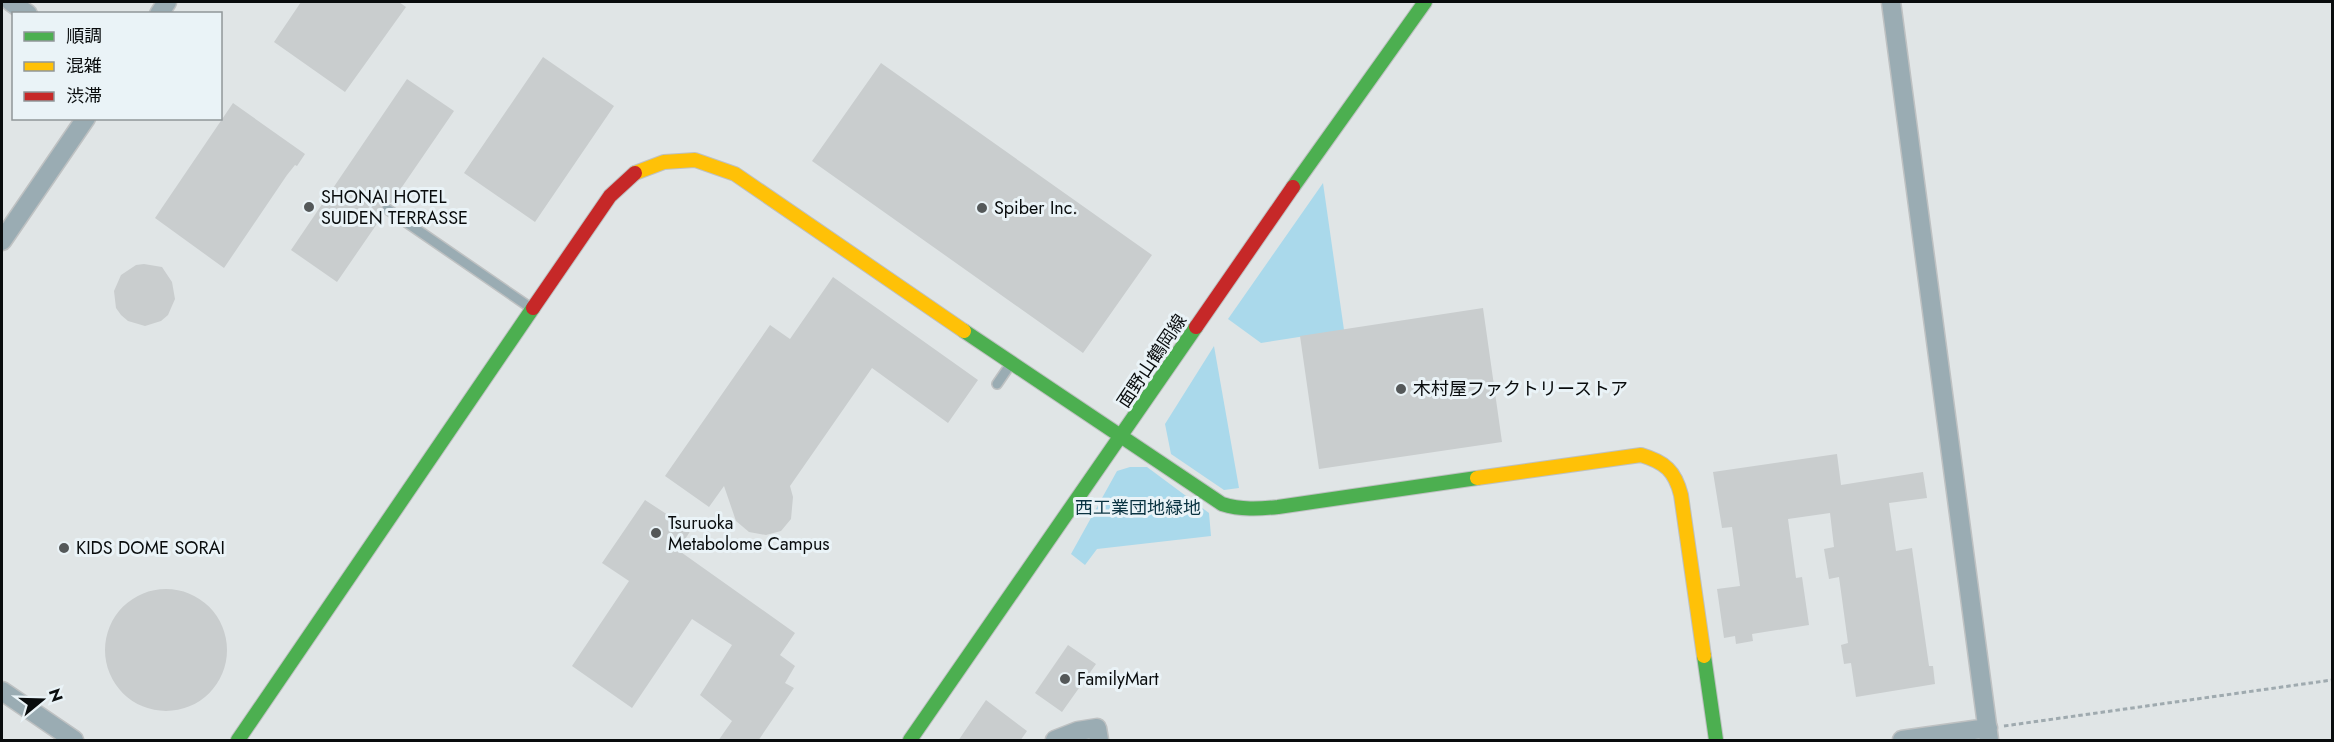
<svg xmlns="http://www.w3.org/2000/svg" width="2334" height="742" font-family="Jost,'Noto Sans JP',sans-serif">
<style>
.green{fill:#aad9eb}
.building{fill:#c9cdce}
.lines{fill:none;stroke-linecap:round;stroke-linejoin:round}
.lane-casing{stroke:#bec1c2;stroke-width:12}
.street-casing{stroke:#bec1c2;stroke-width:21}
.fast-casing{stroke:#bec1c2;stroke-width:16}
.slow-casing{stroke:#bec1c2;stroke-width:16}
.jam-casing{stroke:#bec1c2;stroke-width:16}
.path{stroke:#9faaaf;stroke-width:3;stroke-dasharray:4.5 3;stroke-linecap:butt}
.lane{stroke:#9aacb3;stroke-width:9}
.street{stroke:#9aacb3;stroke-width:18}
.fast{stroke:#4caf50;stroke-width:14}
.slow{stroke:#ffc107;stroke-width:14}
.jam{stroke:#c62828;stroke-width:14}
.poi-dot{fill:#545859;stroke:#eaf3f7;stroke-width:2}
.labels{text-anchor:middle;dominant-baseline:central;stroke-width:6;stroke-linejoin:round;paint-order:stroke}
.poi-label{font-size:18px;fill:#090c0d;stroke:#eaf3f7;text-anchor:start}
.street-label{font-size:18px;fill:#090c0d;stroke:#eaf3f7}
.park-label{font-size:18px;fill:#0a3341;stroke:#eaf3f7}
</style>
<rect width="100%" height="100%" fill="#e0e5e6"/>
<path class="green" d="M1323,183L1344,330L1261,343L1228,319Z
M1214,346L1239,488L1224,490L1171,454L1165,424Z
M1130,467H1147L1209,513L1211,536L1097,549L1085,565L1071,554L1117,471Z"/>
<path class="building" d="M301,2H399L406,7L345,92L274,42Z
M543,57L614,106L535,222L464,173Z
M881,63L1152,255L1083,353L812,161Z
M407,79L454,111L391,203H385L381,206V211L383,215L337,282L291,250Z
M233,103L305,154L297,166L295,165L287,175L224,268L155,218Z
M144,264L162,267L172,282L175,299L168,315L161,321L145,326L128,321L121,315L116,308L114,291L121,275L136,265Z
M833,277L978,380L948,423L872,368L790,486L793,497L791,519L781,531L766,535L749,532L736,521L724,486L709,507L665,476L770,325L790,339Z
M1483,308L1502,442L1319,469L1300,336Z
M1837,454L1841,485L1923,472L1927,498L1889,503L1896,551L1912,548L1929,666H1933L1935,684L1856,697L1851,663L1844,664L1841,645L1848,643L1839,577L1829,579L1824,549L1834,547L1830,513L1788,519L1796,578L1802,577L1809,625L1752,634L1753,641L1736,644L1735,636L1724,638L1717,589L1740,586L1732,527L1722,528L1713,472Z
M645,500L691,530L678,550L795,633L780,655L795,666L785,683L794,688L758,741H718L732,721L700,695L732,645L692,619L632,708L572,666L629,581L602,563Z
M105 650a61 61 0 1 1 122 0a61 61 0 1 1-122 0Z
M1068,645L1096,664L1062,712L1035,693Z
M986,700L1027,731L1020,741H958Z"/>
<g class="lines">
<g class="lane-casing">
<path id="lane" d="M387,209L531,308
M997,384L1010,365"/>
</g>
<g class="street-casing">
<path id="street" d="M11,2L28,14
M1891,2L1989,740
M159,14L167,2
M2,241L86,118
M2,691L74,740
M1055,740L1078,731L1097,728L1099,740
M1902,740L1988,728"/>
</g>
<g class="fast-casing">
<path id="fast" d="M1293,187L1425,2
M964,331L1222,504C1241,510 1259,509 1278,507L1477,478
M1704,656L1716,740
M238,740L533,308
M910,740L1196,327"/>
</g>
<g class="slow-casing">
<path id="slow" d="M635,173L664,162L695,160L735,174L964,331
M1477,478L1641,455C1665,462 1675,471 1681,495L1704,656"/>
</g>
<g class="jam-casing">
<path id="jam" d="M533,308L610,196L635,173
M1196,327L1293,187"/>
</g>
<path class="path" d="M2004,726L2332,680"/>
<use href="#lane" class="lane"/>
<use href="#street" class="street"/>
<use href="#fast" class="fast"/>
<use href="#slow" class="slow"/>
<use href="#jam" class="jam"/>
</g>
<g class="poi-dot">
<circle cx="309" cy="207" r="6"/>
<circle cx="982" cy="208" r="6"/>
<circle cx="1401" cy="389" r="6"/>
<circle cx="656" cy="533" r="6"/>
<circle cx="64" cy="548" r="6"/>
<circle cx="1065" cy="679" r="6"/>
</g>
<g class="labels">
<g class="poi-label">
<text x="321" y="197">SHONAI HOTEL<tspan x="321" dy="21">SUIDEN TERRASSE</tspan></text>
<text x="994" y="208">Spiber Inc.</text>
<text x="1413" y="389">木村屋ファクトリーストア</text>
<text x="668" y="523">Tsuruoka<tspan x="668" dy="21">Metabolome Campus</tspan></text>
<text x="76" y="548">KIDS DOME SORAI</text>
<text x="1077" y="679">FamilyMart</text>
</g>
<g class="street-label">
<text transform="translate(1152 361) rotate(-56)">面野山鶴岡線</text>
</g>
<g class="park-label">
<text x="1138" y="508">西工業団地緑地</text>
</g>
</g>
<rect width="2334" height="742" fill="none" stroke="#090c0d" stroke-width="6"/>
<rect x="12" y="12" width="210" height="108" fill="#eaf3f7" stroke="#909799" stroke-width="1.5"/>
<rect x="24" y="32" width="30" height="9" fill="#4caf50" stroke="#909799" stroke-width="1.5"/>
<text x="66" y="42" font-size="18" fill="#090c0d">順調</text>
<rect x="24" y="62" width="30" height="9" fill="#ffc107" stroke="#909799" stroke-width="1.5"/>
<text x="66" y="72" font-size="18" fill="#090c0d">混雑</text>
<rect x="24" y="92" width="30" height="9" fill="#c62828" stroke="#909799" stroke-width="1.5"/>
<text x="66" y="102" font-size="18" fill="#090c0d">渋滞</text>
<g transform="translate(42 700) rotate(71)" stroke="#eaf3f7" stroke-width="4.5" paint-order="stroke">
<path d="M0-4.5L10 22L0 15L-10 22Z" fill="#090c0d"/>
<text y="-9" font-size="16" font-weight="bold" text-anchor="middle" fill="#090c0d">N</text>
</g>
</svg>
